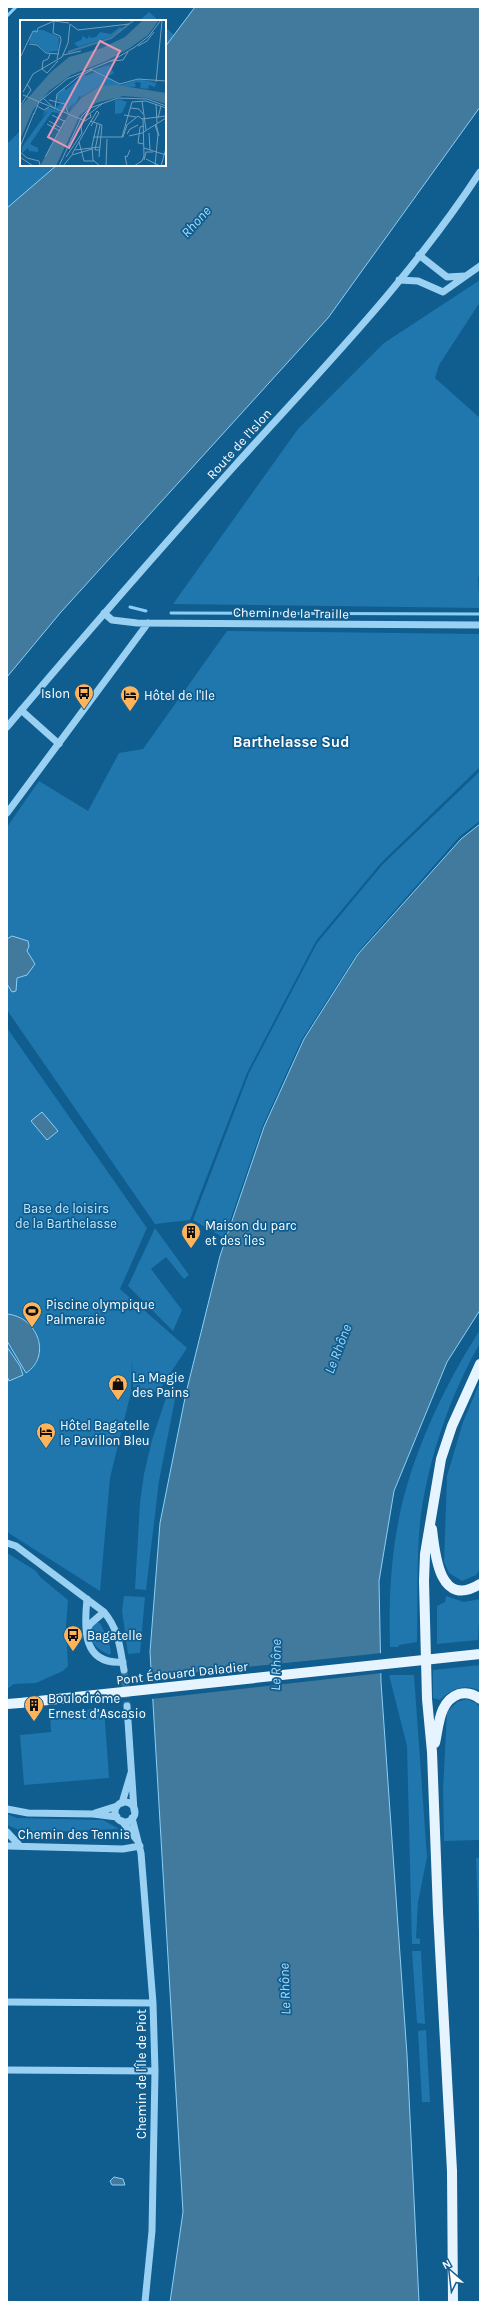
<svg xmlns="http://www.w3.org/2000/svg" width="487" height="2309" font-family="Karla,sans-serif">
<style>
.green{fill:#1f77ad}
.water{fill:#427a9e;stroke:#8ccff6}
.pier{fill:#105d8f}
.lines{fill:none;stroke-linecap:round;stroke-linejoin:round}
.stream{stroke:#8ccff6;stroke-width:3}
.minor-tunnel{stroke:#3475a0;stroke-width:7;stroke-dasharray:7 3.5;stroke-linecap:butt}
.minor{stroke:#9ad1f3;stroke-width:7}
.major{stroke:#e6f4ff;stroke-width:10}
.major-bridge{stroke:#e6f4ff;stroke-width:10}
.labels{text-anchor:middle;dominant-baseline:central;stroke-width:3.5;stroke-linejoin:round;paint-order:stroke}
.street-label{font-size:13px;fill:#fff;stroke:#105d8f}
.poi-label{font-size:13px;fill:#fff;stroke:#105d8f;text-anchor:start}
.park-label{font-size:13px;fill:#c1e7fd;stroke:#105d8f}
.water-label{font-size:14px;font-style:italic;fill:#a6dafa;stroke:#105d8f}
.quarter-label{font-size:15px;font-weight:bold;fill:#fff;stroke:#105d8f}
.inset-river{fill:none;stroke:#427a9e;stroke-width:2}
.inset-road{fill:none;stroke:#709ebc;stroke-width:1}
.view{fill:#e497b5;fill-opacity:0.15;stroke:#e497b5;stroke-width:2}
.inset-edge{fill:none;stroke:#fff;stroke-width:2}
</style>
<rect width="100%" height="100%" fill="#105d8f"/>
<path class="green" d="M149,12L159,21H139Z
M165,27L174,35L165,47Z
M21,130V165H57L7,208V144Z
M480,280V302L439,365L435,378L480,418V571L478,579L480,608L173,604L298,429L384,343Z
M227,631L480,634V767L381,863L316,941L247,1073L190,1220L155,1224L7,1010V827L39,781L88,811L119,753L143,749Z
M480,771V821L460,836L358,952L302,1039L263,1125L224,1238L193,1220L249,1073L317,943L383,864Z
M7,1028L147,1228L120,1289L187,1348L158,1392L133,1387L132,1360L131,1392L110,1478L100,1591L7,1532Z
M155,1228L189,1275L184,1279L166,1257L151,1269L182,1310L173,1331L128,1286Z
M480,1330V1343C450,1396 430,1454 421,1514C416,1556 418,1600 417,1642L399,1645L398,1647H390C389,1607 390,1568 397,1529C408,1462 443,1387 480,1330Z
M480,1382V1569L476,1575L462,1581L449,1573L444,1562L447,1476L463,1422Z
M168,1392L176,1394L159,1481L146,1590L135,1589L140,1502L144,1474L152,1440Z
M7,1553L36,1571L40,1577L68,1600L66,1626L68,1666L63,1671L36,1683L14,1684L7,1689Z
M124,1596L145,1597L140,1653L128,1654L122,1611Z
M446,1596L464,1602L480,1599L478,1640L437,1644V1606L445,1602Z
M96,1623H100C105,1633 110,1642 111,1653L110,1655C97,1649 86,1641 92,1626Z
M480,1665V1691C465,1683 451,1689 440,1700L433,1698V1670Z
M389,1675H414L427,1857L418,1902L416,1938L420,1939V1944H412L407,1746Z
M467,1699L476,1703L480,1708V1840L444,1841L443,1790L447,1712L457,1702Z
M104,1708L109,1778L24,1785L20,1735L51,1732L50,1713Z
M7,1814L17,1818L103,1820L119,1829L26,1833L7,1825Z
M476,1858H480L479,1936Z
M412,1951H421L425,2024L417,2023Z
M426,2030L430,2102H422L418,2031Z"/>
<path class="water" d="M195,7H480V107L328,318L61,612L7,677V208L57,165H165V47Z
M480,824V1310L447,1362L394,1491L379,1581L381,1682L407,2055L419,2302H170L183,2212L150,1652L160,1523L186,1393L220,1256L264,1127L304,1039L358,954L461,839Z
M12,936L28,941L29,946L27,951L35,964L27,975L17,978L16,991L12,992L7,984V939Z
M42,1112L58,1131L47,1140L31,1121Z
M7,1314C38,1317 52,1356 26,1373L7,1341Z
M7,1347L20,1366L23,1375L9,1381L7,1376Z
M114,2177L123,2179L125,2185H112L110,2181Z"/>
<path class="pier" d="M382,1653V1673L151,1699L149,1677Z"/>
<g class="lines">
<path class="stream" d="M7,16L16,7
M130,607L146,611
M171,613L480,614"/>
<path class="minor-tunnel" d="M124,1670L127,1706"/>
<path class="minor" d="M419,255L447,277L465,276
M399,280L418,281L443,292L480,266
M104,613L112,620L137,623L480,625
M21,710L59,744
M7,727C83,637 160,549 238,462C322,369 411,278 480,172
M7,813L148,623
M7,1543L16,1546L104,1612C119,1630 120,1648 124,1670
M87,1599C84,1628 82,1665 123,1662
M87,1630L90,1624L104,1612
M127,1706L134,1810
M115 1812a10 10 0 1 1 20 0a10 10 0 1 1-20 0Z
M122,1803L131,1773
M7,1809L28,1813L93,1814L117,1817
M95,1813L117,1806
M132,1818L141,1853L153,2003L155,2071L152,2231L145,2302
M122,1821L137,1840
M7,1832L20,1846
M7,1846L123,1849L140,1846
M7,2002L153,2003
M7,2070L155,2071"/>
<path class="major" d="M432,1529C435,1556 440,1609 480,1584
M7,1704L20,1703
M435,1743C439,1725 439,1701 459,1694C467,1692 474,1694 480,1699
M453,2302L452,2171L438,1912L432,1752L427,1699L424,1581L425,1554L441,1459L452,1426L480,1364"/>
<path class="major-bridge" d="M20,1703L480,1654"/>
</g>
<defs>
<g id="bus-pin" transform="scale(1)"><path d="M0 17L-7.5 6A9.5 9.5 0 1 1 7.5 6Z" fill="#ffb45c" stroke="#105d8f"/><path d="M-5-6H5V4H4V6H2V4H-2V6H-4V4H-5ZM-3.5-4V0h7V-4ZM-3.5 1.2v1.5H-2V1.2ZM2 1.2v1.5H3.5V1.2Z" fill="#111"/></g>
<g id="hotel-pin" transform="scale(1)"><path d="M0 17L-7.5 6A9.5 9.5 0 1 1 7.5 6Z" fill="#ffb45c" stroke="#105d8f"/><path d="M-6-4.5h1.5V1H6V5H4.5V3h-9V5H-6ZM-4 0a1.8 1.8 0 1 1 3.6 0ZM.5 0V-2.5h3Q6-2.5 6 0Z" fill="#111"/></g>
<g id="building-pin" transform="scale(1)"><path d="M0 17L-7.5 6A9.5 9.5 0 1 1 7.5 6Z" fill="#ffb45c" stroke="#105d8f"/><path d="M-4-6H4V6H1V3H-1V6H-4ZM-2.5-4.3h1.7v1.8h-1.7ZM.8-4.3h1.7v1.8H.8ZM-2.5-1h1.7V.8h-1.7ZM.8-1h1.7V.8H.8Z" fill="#111"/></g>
<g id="stadium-pin" transform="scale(1)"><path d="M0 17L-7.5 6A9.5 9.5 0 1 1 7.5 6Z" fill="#ffb45c" stroke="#105d8f"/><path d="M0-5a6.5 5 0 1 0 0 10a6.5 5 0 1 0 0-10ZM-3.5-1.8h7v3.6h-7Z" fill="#111"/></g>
<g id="shop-pin" transform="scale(1)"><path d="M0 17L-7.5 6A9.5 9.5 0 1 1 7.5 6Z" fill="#ffb45c" stroke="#105d8f"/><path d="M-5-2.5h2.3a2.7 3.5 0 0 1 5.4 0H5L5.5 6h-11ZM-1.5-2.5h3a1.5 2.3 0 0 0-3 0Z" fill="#111"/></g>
</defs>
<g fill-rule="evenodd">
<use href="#bus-pin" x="84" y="693"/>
<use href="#hotel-pin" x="130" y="695"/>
<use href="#building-pin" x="191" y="1232"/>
<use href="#stadium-pin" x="32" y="1311"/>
<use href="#shop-pin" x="118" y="1384"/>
<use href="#hotel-pin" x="46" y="1432"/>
<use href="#bus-pin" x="73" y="1635"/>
<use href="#building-pin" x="34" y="1705"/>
</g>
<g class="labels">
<g class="street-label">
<text transform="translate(239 444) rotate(-48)">Route de l'Islon</text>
<text transform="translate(291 613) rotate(1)">Chemin de la Traille</text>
<text transform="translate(182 1673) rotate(-6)">Pont Édouard Daladier</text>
<text x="74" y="1834">Chemin des Tennis</text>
<text transform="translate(141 2074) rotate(-90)">Chemin de l'Île de Piot</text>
</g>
<g class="poi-label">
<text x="70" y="693" text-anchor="end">Islon</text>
<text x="144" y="695">Hôtel de l'Ile</text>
<text x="205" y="1225">Maison du parc<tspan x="205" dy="15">et des îles</tspan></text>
<text x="46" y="1304">Piscine olympique<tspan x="46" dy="15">Palmeraie</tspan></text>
<text x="132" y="1377">La Magie<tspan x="132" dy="15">des Pains</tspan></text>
<text x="60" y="1425">Hôtel Bagatelle<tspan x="60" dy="15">le Pavillon Bleu</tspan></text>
<text x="87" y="1635">Bagatelle</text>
<text x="48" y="1698">Boulodrôme<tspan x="48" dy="15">Ernest d’Ascasio</tspan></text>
</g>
<g class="park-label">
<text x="66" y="1208">Base de loisirs<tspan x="66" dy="15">de la Barthelasse</tspan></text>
</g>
<g class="water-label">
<text transform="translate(196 222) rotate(-48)">Rhone</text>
<text transform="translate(338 1349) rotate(-69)">Le Rhône</text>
<text transform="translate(276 1665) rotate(-89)">Le Rhône</text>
<text transform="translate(285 1989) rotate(-92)">Le Rhône</text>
</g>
<g class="quarter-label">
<text x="291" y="742">Barthelasse Sud</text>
</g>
</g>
<g transform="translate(20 20)">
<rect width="146" height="146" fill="#105d8f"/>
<path d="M100,7L103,9L90,17L58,27L54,23L61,20L63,16L67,19L70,15V18L76,17L80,12L91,14ZM14,10H23L39,17L38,31L26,32L17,24L10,23L9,17ZM95,43L89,46L94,53L87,57L73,50ZM75,52L101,65L120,59L136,63L135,67L129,65L128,69L120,68L121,63L118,62L114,63L116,65L115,67L80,66L61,77L59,76L57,81L49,93L54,82L48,90L46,85L45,92L35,88L42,83L36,79L37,75L44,68L46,70L64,54L65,56ZM103,79L101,80L107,82L102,93L95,94V80ZM27,87L39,91L44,100L38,93L32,92L10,124L18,128V132L9,131L8,128L2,133V127L28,91L22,96Z" fill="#1f77ad"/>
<path d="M123,0H139L128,15L110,28L86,41L51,55L29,71L13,90L0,120L1,86L31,52L49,37L82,28L105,17ZM97,65L146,73V84L127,78L103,76L76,83L60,95L36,146H20L49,93L61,78L80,66Z" fill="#427a9e"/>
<path class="inset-river" d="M48,32L91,18L114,0M97,65L104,75"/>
<path class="inset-road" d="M34,1L33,13L40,16L41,20L37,39M50,4L58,10L109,4M9,24L17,25L26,33L39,34M118,26L127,21L134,12M43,35L61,31M0,38L13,11L17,12L18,8L34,1L49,3M90,41L103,40L108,32M22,49L27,53L38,41M22,49L23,41L28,39L30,34M70,49L100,64L118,59L146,61M136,62L142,1M3,72L13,54L42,37L48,23L50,4M3,75L65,101L71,97L70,94M23,78L35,89M29,80L45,84L48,93M20,81L47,59L95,39L115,27L129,16L141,0M122,81L126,110M136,84L137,103M0,86L11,70L7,64M17,86L24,90L29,87M35,88L37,74L58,57L72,50M111,88L119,89L123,94M14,94L19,82M32,95L44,101M104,95L116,97M118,96L122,99L146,96M138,98L141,86M29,101L41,108M70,101L82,105L79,137M27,104L40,111M77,104L72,126L73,140L80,146M136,104L139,116M80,105L75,130H80M107,105L118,96M135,105L138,114L135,146M68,106L77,91L79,93L71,106M124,106L120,107L118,123L124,124M129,113L130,130M107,114L110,109L118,105M109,116L122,113L146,98M73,117H103L107,105M102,117L112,82L126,81L146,88M59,122L64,141H74M0,127L14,93M124,128L146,135M55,130L80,127M0,132L7,138L19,141L20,145M52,134L68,106M52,135L72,129M0,137L13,146M25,137L45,100M46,137L62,113L61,107L65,97L82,84M126,139L140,146M124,140L126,132H133M39,146L62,96L70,88L98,78L127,79L146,86M43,146L52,135M86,146L87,119M107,146L105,136L107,137L110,130M114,146L122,141L124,136L123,98M141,146L146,128"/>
<path class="view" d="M80,21L100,31L49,128L28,117Z"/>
<rect width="146" height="146" class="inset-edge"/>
</g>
<rect width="487" height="2309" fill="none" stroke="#ffffff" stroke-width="16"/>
<g transform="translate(451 2273) rotate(332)" stroke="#105d8f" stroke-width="3" paint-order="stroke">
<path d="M0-3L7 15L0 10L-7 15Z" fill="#ffffff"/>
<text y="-6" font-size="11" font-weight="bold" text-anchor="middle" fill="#ffffff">N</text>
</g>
</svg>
